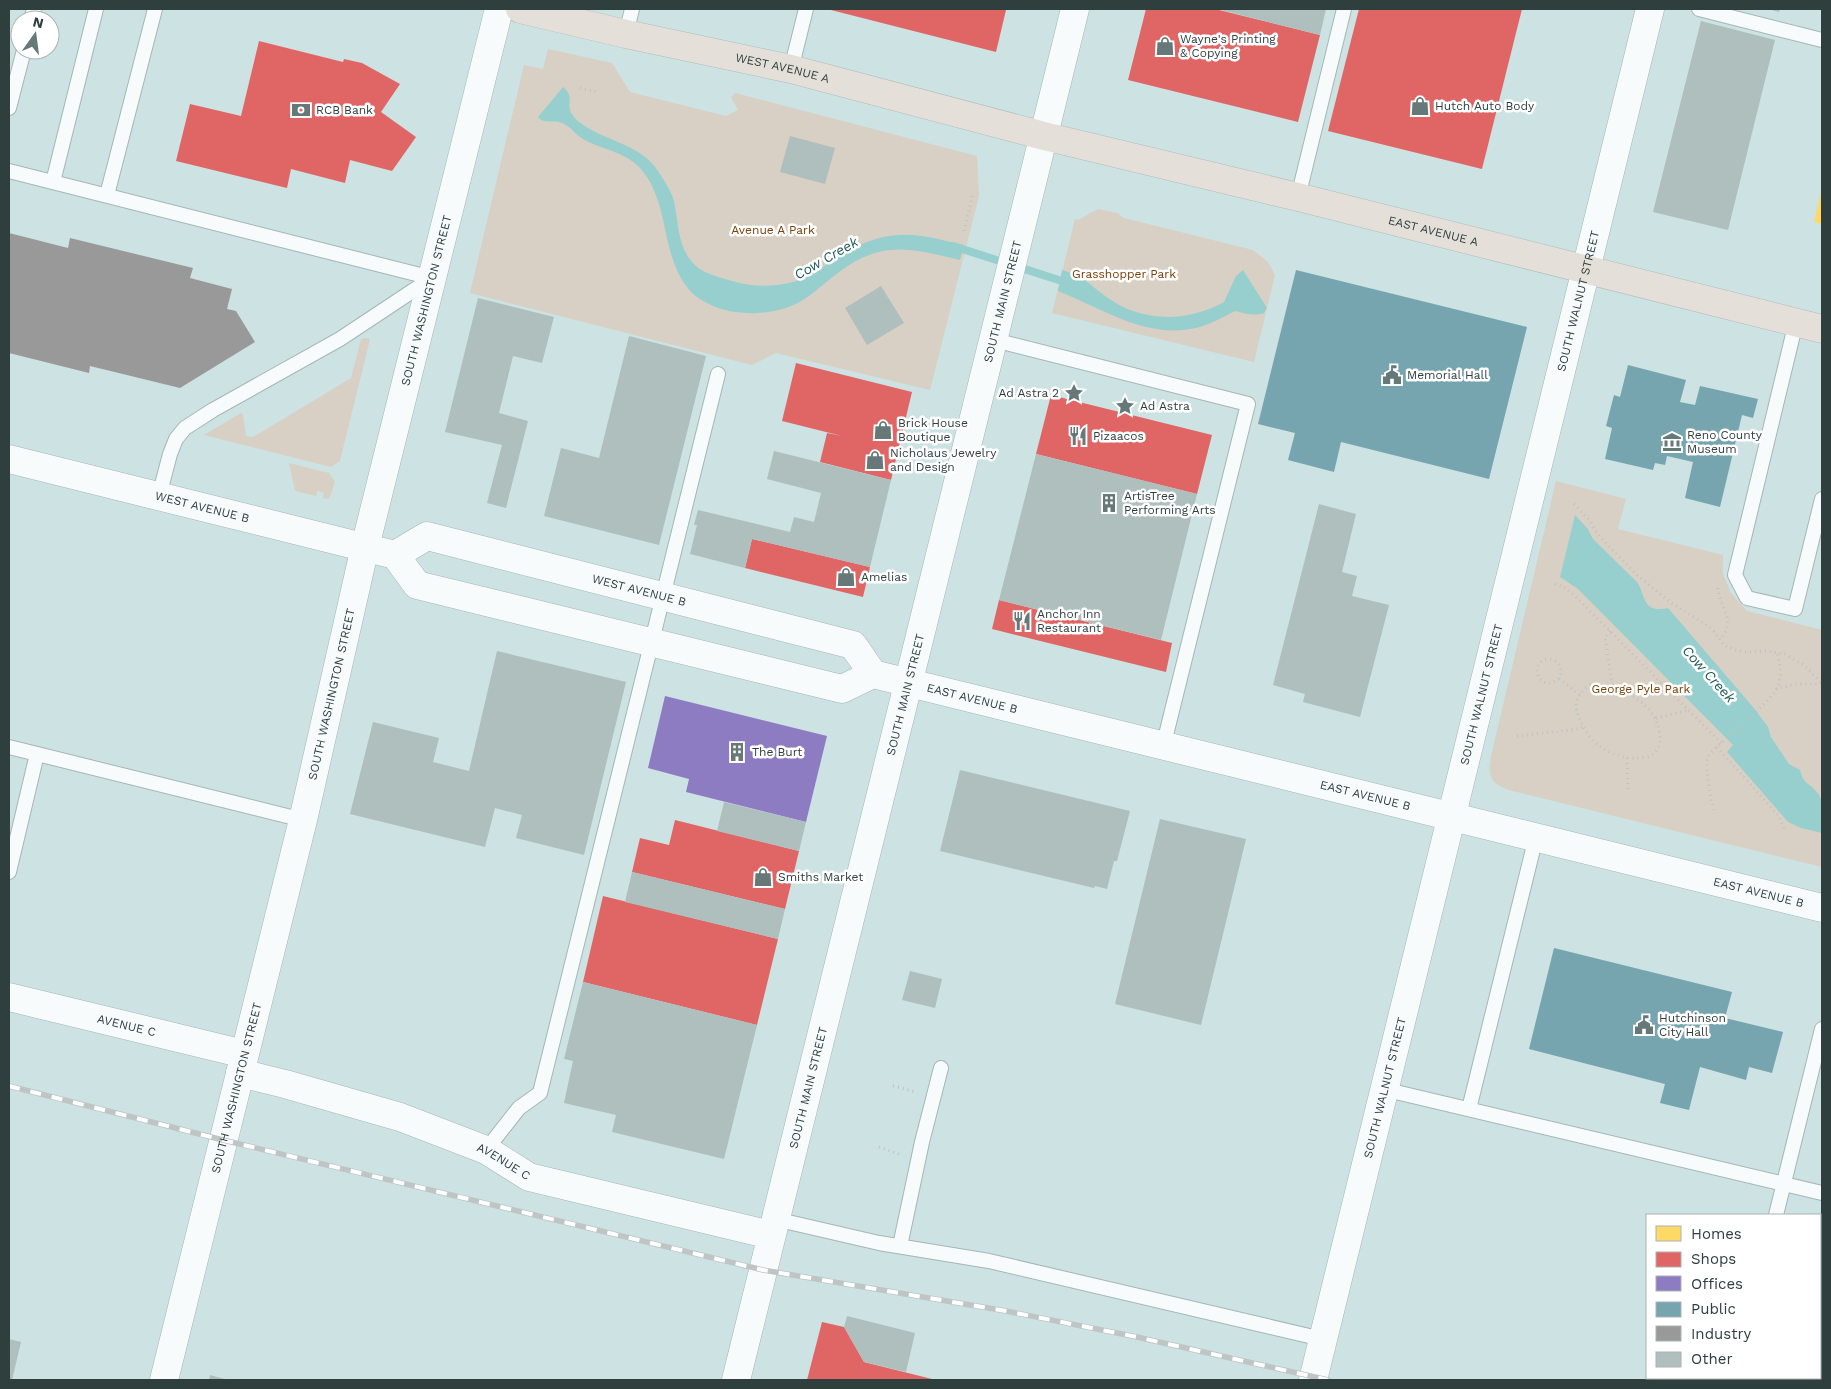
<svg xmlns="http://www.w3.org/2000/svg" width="1831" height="1389" font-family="'Work Sans',sans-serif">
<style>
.green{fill:#d8d0c4}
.water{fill:#97cfce}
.homes{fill:#ffd966}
.shops{fill:#e06666}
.offices{fill:#8e7cc3}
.public{fill:#76a5af}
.industry{fill:#999}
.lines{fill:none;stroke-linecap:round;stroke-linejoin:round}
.stream{stroke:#97cfce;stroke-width:8}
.building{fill:#aebfbe}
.lane-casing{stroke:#a5b6b5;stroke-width:16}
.street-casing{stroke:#a5b6b5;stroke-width:29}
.secondary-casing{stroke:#a5b6b5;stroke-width:29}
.primary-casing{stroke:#b0bcbc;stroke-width:29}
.path{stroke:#bdc3c3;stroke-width:3;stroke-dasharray:1 4;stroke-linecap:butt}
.lane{stroke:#f8fbfb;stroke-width:14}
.street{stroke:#f8fbfb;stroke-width:28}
.secondary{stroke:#f8fbfb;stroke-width:28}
.primary{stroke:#e4dfd9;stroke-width:28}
.rail-casing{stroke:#bfc5c5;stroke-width:5.5}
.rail{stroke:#fff;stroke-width:4;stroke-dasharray:11;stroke-linecap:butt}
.labels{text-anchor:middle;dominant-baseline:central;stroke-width:5;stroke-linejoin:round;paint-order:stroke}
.poi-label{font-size:12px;fill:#2f3f3e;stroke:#fff;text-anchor:start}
.street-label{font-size:12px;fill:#2f3f3e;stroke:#fff}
.park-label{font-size:12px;fill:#7b4008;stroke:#fff}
.water-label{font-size:14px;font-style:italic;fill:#235e5d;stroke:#fff}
</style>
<rect width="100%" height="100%" fill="#cde2e2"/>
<path class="green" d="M548,49L612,63L630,92L726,116L738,110L731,97L735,93L977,156L979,196L930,390L776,353L752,365L470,293L524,65L543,69Z
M1098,209L1117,213L1124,218L1253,250L1268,262L1275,275L1254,362L1052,313L1075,219L1078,220Z
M365,338L370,339L340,461L331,467L204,435L241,413L243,414L246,436L253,437L351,378L361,339Z
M289,463L329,473L335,482L329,499L323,498L324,493L317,491L316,496L295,491Z
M1556,481L1626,499L1618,529L1723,555V574L1731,593L1747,611L1822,630V867L1509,790C1489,783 1488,775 1491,756Z"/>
<path class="water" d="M563,87C578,99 560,106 579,122C603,141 636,142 656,168C662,177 671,190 674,201C679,225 677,249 697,267C706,274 721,278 732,281C758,289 789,287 813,274C820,271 825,265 831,261C846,251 861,243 879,238C911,230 933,238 964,245L960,260C933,254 903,244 875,253C848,261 830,280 809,296C786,313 756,316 729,311C715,308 695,299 687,287C660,252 670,201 640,168C624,151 602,150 583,139C576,135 570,126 562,123C554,119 545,125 538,117Z
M1062,270C1084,276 1091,286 1108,298C1143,323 1188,322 1224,302L1236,276L1243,270L1267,308L1264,313C1254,316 1246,314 1235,311C1224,317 1212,323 1200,327C1148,341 1104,309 1058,291Z
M1575,515L1588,529L1593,539L1637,582C1646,594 1641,614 1668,608L1753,707L1768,727L1771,737L1789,764L1800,770C1804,785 1807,781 1816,791C1826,801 1822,820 1822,833L1801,828L1788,822L1727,752L1733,745L1578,589L1560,577Z"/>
<path class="homes" d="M1822,188V224L1814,222Z"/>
<path class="shops" d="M827,9H999L1006,10L996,52Z
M1146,9H1215L1320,35L1298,122L1128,80Z
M1359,9H1522L1482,169L1328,131Z
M259,41L343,62L344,59L362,63L400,84L381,112L416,137L392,171L350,160L345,183L291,169L287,188L176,161L190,104L241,116Z
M796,363L912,392L891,480L820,462L827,433L842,436L782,421Z
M1051,395L1212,435L1197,494L1036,454Z
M752,539L870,567L863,597L745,568Z
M999,600L1172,643L1166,672L992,629Z
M675,820L799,851L785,909L632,872L640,838L669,845Z
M603,896L778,939L757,1025L583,982Z
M822,1322L844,1327L864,1362L936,1380H807Z"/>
<path class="offices" d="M665,696L827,736L806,822L686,792L689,779L648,768Z"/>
<path class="public" d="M1296,270L1527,327L1489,479L1341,442L1334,472L1288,460L1295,433L1258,424Z
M1628,365L1686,380L1680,402L1695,405L1700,386L1758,399L1753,418L1742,415L1720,507L1685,498L1693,462L1667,456L1665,465L1655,463L1653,470L1605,459L1612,428L1606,426L1614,395L1620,397Z
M1554,948L1732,992L1725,1018L1783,1032L1772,1073L1749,1067L1746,1080L1700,1067L1689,1110L1660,1103L1665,1084L1529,1049Z"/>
<path class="industry" d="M9,233L68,248L70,238L193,268L190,278L232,289L227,309L236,311L255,342L180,388L90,366L89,373L9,353Z"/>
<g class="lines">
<path class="stream" d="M953,246L1068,283"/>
</g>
<path class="building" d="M1217,9H1326L1320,35Z
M1768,9H1780L1779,12Z
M1701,21L1775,40L1728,230L1653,212Z
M790,136L835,148L825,184L780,172Z
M881,286L904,323L867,345L845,308Z
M478,298L554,317L542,363L513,356L499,413L528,421L506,508L487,503L502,445L445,432Z
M629,336L706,356L659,545L544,516L561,448L599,458Z
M774,451L891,480L870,567L752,539L745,568L690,554L697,525H694L698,510L790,532L794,517L814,522L821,493L767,479Z
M1036,454L1197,494L1161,640L999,600Z
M1319,504L1356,514L1342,572L1357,576L1352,596L1389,605L1360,717L1303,702L1305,694L1273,685Z
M497,651L626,682L584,855L516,838L522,815L495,808L485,847L350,814L373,722L439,738L433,762L469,771Z
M960,770L1130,811L1117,861H1114L1107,889L1095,886L1094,888L940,851Z
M724,802L806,822L799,851L717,831Z
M1160,819L1246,839L1201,1025L1115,1004Z
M632,872L785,909L778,939L625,902Z
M910,971L942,979L935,1008L902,1000Z
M583,982L757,1025L724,1159L612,1132L616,1115L564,1103L573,1061L564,1059Z
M1822,1238V1380H1708L1701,1378H1820V1245Z
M847,1316L915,1333L906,1372L864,1362L844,1327Z
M9,1339L21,1342L12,1380H9Z
M210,1375L228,1380H209Z"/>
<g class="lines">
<g class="lane-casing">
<path id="lane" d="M1699,9L1822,40
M31,20L34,9
M626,34L632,9
M791,69L806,9
M9,108L24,50
M9,171L432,278
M53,182L96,9
M107,195L155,9
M1298,197L1344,9
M1796,322L1735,575L1747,598L1795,609L1822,499
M994,340L1248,404L1163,747
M159,496L170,454L176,439L185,428L213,410L340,339L429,280
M9,747L303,820
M9,872L37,754
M1383,1089L1822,1193
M1469,1109L1536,837
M486,1150L519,1108L540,1093L718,374
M1776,1215L1822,1029
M775,1219L879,1243L989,1261L1322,1339
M900,1246L922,1142L941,1068"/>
</g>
<g class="street-casing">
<g id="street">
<path id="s1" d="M9,459L395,555L417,585L842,689L873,674L1822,908"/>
<path id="s2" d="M395,555L427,536L853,645L873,674"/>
<path id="s3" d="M9,997L244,1054"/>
<path id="s4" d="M240,1073L285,1084L400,1117L486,1150L529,1177L771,1235"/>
<path id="s5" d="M164,1380L303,820L365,547L499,9"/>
<path id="s6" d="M1313,1380L1650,9"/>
</g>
</g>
<g class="secondary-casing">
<g id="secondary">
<path id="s7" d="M736,1380L1075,9"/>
</g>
</g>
<g class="primary-casing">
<g id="primary">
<path id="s8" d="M520,9L626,34L791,69L1044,136L1298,197L1822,329"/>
</g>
</g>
<path class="path" d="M580,88L598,92
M964,231L973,193
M1574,504L1589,520L1600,537L1637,575L1670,602L1699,620L1712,629L1724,645L1735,650L1745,652L1766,651L1785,654L1805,666L1822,684
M1555,584L1564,587L1572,593L1721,743
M1718,588C1719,607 1737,621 1720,639
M1610,631L1605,637L1612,684L1611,688
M1537 671a12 12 0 1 1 24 0a12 12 0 1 1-24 0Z
M1559,679L1580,695
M1590,685C1621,686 1658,702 1660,737C1661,745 1657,752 1650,756C1646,758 1639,758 1635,758C1609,758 1589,742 1579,718C1577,712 1575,706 1577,700C1580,693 1584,690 1590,685Z
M1776,689L1795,684H1821
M1656,718L1689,710
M1517,736L1578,729L1583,727
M1717,747L1779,816L1784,828
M1627,758L1628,789
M1714,810C1710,800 1705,766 1708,757C1711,751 1719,745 1724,740C1738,727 1767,705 1776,690C1783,679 1780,664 1777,652
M893,1086L916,1092
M879,1147L899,1154"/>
<use href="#lane" class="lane"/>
<use href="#street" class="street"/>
<use href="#secondary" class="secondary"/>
<use href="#primary" class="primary"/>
<g class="rail-casing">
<path id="rail" d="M9,1086L223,1140L763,1270L1006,1311L1137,1337L1328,1380"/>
</g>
<use href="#rail" class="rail"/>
</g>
<defs>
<g id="shop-bare" transform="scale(1.5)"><path d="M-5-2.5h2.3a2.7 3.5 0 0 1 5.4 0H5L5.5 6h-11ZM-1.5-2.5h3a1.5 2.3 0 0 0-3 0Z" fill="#667877" stroke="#fff" stroke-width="2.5" paint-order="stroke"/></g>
<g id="bank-bare" transform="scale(1.5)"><path d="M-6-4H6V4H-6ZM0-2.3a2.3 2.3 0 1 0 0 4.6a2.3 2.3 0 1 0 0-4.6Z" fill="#667877" stroke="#fff" stroke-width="2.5" paint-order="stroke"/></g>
<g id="civic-bare" transform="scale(1.5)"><path d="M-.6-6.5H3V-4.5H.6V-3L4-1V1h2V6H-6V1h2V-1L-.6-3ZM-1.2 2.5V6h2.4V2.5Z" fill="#667877" stroke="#fff" stroke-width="2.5" paint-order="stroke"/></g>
<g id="sight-bare" transform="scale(1.5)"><path d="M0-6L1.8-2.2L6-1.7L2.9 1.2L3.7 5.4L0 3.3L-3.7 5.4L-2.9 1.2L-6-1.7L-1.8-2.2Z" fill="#667877" stroke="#fff" stroke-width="2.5" paint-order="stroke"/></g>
<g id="restaurant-bare" transform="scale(1.5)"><path d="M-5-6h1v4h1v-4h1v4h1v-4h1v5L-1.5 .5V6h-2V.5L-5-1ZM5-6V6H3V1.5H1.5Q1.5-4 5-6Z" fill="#667877" stroke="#fff" stroke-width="2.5" paint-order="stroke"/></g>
<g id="museum-bare" transform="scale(1.5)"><path d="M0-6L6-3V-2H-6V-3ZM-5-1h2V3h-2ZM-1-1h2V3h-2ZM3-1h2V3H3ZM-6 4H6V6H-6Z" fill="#667877" stroke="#fff" stroke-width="2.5" paint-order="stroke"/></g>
<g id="building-bare" transform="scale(1.5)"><path d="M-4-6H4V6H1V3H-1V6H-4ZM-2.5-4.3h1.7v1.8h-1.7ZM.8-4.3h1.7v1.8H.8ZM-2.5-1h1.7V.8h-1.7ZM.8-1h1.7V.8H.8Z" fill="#667877" stroke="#fff" stroke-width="2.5" paint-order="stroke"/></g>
</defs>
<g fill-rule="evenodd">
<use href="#shop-bare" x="1165" y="46"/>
<use href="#shop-bare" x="1420" y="106"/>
<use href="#bank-bare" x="301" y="110"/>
<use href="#civic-bare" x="1392" y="375"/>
<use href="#sight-bare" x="1074" y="393"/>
<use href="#sight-bare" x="1125" y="406"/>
<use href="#shop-bare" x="883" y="430"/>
<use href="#restaurant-bare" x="1078" y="436"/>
<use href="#museum-bare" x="1672" y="442"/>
<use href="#shop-bare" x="875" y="460"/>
<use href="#building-bare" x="1109" y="503"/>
<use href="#shop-bare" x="846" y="577"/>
<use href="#restaurant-bare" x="1022" y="621"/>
<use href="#building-bare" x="737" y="752"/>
<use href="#shop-bare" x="763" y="877"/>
<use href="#civic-bare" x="1644" y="1025"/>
</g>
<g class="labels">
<g class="poi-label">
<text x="1180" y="39">Wayne's Printing<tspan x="1180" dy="14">&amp; Copying</tspan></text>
<text x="1435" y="106">Hutch Auto Body</text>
<text x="316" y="110">RCB Bank</text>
<text x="1407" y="375">Memorial Hall</text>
<text x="1059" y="393" text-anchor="end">Ad Astra 2</text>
<text x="1140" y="406">Ad Astra</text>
<text x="898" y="423">Brick House<tspan x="898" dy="14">Boutique</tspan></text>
<text x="1687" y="435">Reno County<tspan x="1687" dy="14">Museum</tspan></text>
<text x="1093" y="436">Pizaacos</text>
<text x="890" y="453">Nicholaus Jewelry<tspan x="890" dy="14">and Design</tspan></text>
<text x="1124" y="496">ArtisTree<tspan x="1124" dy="14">Performing Arts</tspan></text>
<text x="861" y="577">Amelias</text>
<text x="1037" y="614">Anchor Inn<tspan x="1037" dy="14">Restaurant</tspan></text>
<text x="752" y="752">The Burt</text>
<text x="778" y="877">Smiths Market</text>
<text x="1659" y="1018">Hutchinson<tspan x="1659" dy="14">City Hall</tspan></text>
</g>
<g class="street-label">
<text stroke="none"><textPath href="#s8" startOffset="269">WEST AVENUE A</textPath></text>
<text stroke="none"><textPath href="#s8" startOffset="940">EAST AVENUE A</textPath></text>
<text stroke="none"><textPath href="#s5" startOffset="1111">SOUTH WASHINGTON STREET</textPath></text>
<text stroke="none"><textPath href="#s7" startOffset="1111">SOUTH MAIN STREET</textPath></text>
<text stroke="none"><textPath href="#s6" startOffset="1111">SOUTH WALNUT STREET</textPath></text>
<text stroke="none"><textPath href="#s1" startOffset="199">WEST AVENUE B</textPath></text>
<text stroke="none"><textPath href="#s2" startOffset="256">WEST AVENUE B</textPath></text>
<text stroke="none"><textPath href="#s5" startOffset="706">SOUTH WASHINGTON STREET</textPath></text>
<text stroke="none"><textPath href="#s7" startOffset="706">SOUTH MAIN STREET</textPath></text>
<text stroke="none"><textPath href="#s6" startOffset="706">SOUTH WALNUT STREET</textPath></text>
<text stroke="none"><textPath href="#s1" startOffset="1009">EAST AVENUE B</textPath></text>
<text stroke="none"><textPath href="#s1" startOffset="1414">EAST AVENUE B</textPath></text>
<text stroke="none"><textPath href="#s1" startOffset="1819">EAST AVENUE B</textPath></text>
<text stroke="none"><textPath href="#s3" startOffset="121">AVENUE C</textPath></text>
<text stroke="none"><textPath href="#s5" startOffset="301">SOUTH WASHINGTON STREET</textPath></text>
<text stroke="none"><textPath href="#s7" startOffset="301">SOUTH MAIN STREET</textPath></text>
<text stroke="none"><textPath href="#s6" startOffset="301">SOUTH WALNUT STREET</textPath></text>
<text stroke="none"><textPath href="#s4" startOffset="279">AVENUE C</textPath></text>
</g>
<g class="park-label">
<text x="773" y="230">Avenue A Park</text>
<text x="1124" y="274">Grasshopper Park</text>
<text x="1641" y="689">George Pyle Park</text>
</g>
<g class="water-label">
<text transform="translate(826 258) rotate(-30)">Cow Creek</text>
<text transform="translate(1709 674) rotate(48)">Cow Creek</text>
</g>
</g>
<rect width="1831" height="1389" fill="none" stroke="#2f3f3e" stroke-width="20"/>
<rect x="1646" y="1214" width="175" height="165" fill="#ffffff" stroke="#acb2b2"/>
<rect x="1656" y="1226" width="25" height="15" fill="#ffd966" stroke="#acb2b2"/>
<text x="1691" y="1239" font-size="15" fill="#2f3f3e">Homes</text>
<rect x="1656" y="1252" width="25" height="15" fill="#e06666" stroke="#acb2b2"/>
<text x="1691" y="1264" font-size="15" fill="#2f3f3e">Shops</text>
<rect x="1656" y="1276" width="25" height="15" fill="#8e7cc3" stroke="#acb2b2"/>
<text x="1691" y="1289" font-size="15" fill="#2f3f3e">Offices</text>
<rect x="1656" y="1302" width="25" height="15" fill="#76a5af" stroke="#acb2b2"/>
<text x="1691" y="1314" font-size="15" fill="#2f3f3e">Public</text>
<rect x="1656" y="1326" width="25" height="15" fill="#999999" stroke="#acb2b2"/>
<text x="1691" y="1339" font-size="15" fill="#2f3f3e">Industry</text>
<rect x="1656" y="1352" width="25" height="15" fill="#aebfbe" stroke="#acb2b2"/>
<text x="1691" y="1364" font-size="15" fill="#2f3f3e">Other</text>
<g transform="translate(35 35) rotate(14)"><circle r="24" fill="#ffffff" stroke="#acb2b2"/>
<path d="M0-4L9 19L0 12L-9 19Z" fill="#667877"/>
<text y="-8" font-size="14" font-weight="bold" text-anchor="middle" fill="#2f3f3e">N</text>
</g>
</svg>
